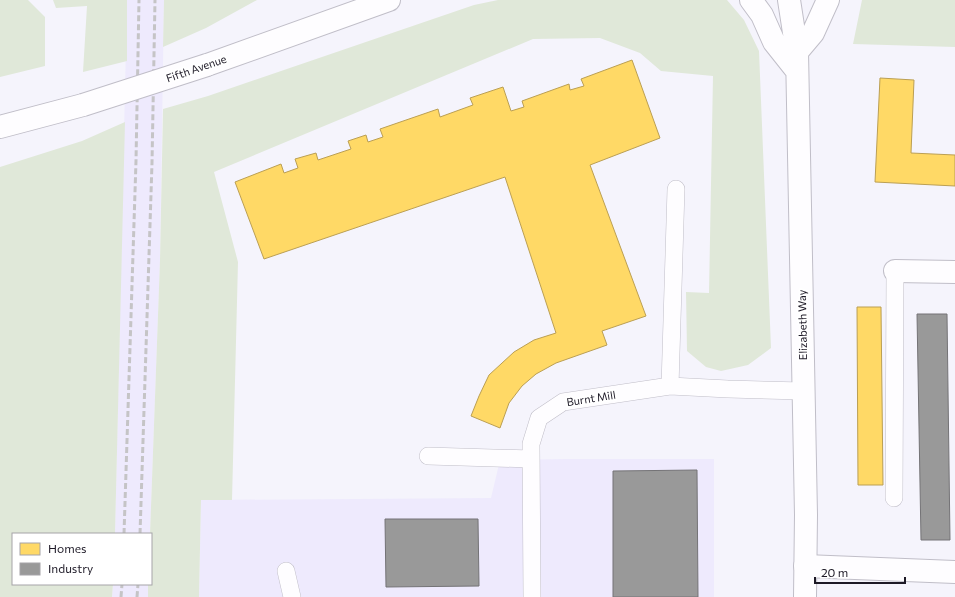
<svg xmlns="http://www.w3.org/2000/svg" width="955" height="597" font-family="Commissioner,sans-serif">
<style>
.built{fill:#eeeafd}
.green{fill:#e0e8d9}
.homes{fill:#ffd966;stroke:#bb9f53}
.industry{fill:#999;stroke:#747376}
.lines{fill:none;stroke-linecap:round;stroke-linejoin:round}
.service-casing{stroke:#c0bec8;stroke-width:18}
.minor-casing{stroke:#c0bec8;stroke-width:24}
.primary-casing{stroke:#c0bec8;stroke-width:24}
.trunk-casing{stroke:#c0bec8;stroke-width:24}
.service{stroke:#fefdff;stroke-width:17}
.minor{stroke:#fefdff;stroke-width:22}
.primary{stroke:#fefdff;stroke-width:22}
.trunk{stroke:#fefdff;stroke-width:22}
.rail{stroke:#c5c4c6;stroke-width:3;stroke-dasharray:6 3;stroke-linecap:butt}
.trunk-bridge-casing{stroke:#c0bec8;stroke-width:24;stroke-linecap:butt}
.trunk-bridge{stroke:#fefdff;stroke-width:22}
.labels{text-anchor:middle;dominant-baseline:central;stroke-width:4;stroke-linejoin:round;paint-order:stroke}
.street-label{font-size:11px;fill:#1d1926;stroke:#fff}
</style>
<rect width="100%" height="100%" fill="#f5f4fc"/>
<path class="built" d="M127,0H164L160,260L150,534H115Z
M566,459H714V597H199L201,500L491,498L500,460Z
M113,584H148V597H112Z"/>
<path class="green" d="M0,0H28L45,17V66L0,77Z
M53,0H127V61L83,72L87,6L56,8Z
M164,0H257L206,28L163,47Z
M498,0H727L744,20L759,51L771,348L748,365L721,371L706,367L687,351L686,292L709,293L713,76L661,71L640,53L600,38L533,39L214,172L238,262L232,500H201L199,597H148V584H151L150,534L160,260L163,109L208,96L474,5Z
M862,0H955V47L853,44Z
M125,122L115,534H13V584H113L112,597H0V167L82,141Z"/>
<path class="homes" d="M632,60L660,138L590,165L646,316L602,331L607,345L556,363L536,374L522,386L509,403L500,428L471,416L479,396L489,375L514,352L534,340L556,333L505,177L264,259L235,182L281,164L284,173L298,168L295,159L316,153L318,160L351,149L348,141L366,135L368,142L383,137L380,129L438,109L440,117L473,105L470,98L503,87L511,111L524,107L522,101L569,84L570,90L584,86L581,79Z
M880,78L914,80L911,153L955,155V186L875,182Z
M857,307H881L883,485H858Z"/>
<path class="industry" d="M917,314H947L950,540H921Z
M697,470L698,597H613V471Z
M385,519H478L479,586L386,587Z"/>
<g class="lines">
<g class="service-casing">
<path id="service" d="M670,386L676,189
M428,456L531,459
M894,498L895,271
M286,571L292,597
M532,597L531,444L539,418L563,402L670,386L728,389L803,391"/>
</g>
<g class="minor-casing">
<path id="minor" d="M895,271L955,272
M805,566L955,572"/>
</g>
<g class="primary-casing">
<path id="primary" d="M751,0L762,15L774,42L797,71
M789,0L797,52L806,515L805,597
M797,52L813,33L828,0"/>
</g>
<g class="trunk-casing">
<path id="trunk" d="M207,65L389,0
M0,127L83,105"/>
</g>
<use href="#service" class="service"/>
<use href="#minor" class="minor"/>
<use href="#primary" class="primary"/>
<use href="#trunk" class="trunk"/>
<path class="rail" d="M124,534L136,161L139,0
M140,534L152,163L155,0
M121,597L122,584
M137,597L138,584"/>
<g class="trunk-bridge-casing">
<path id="trunk-bridge" d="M83,105L207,65"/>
</g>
<use href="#trunk-bridge" class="trunk-bridge"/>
</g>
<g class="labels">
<g class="street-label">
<text transform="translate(196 68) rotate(-19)">Fifth Avenue</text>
<text transform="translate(802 325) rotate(-91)">Elizabeth Way</text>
<text transform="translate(591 398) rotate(-9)">Burnt Mill</text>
</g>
</g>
<rect x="12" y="533" width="140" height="52" fill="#ffffff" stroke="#a5a3a8"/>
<rect x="20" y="543" width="20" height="12" fill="#ffd966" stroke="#a5a3a8"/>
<text x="48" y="553" font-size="12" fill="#1d1926">Homes</text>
<rect x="20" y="563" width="20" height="12" fill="#999999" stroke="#a5a3a8"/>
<text x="48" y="573" font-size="12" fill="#1d1926">Industry</text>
<path d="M815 577v6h90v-6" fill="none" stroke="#1d1926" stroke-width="2"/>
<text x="821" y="577" font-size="12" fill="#1d1926" stroke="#ffffff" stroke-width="3" paint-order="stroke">20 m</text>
</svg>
